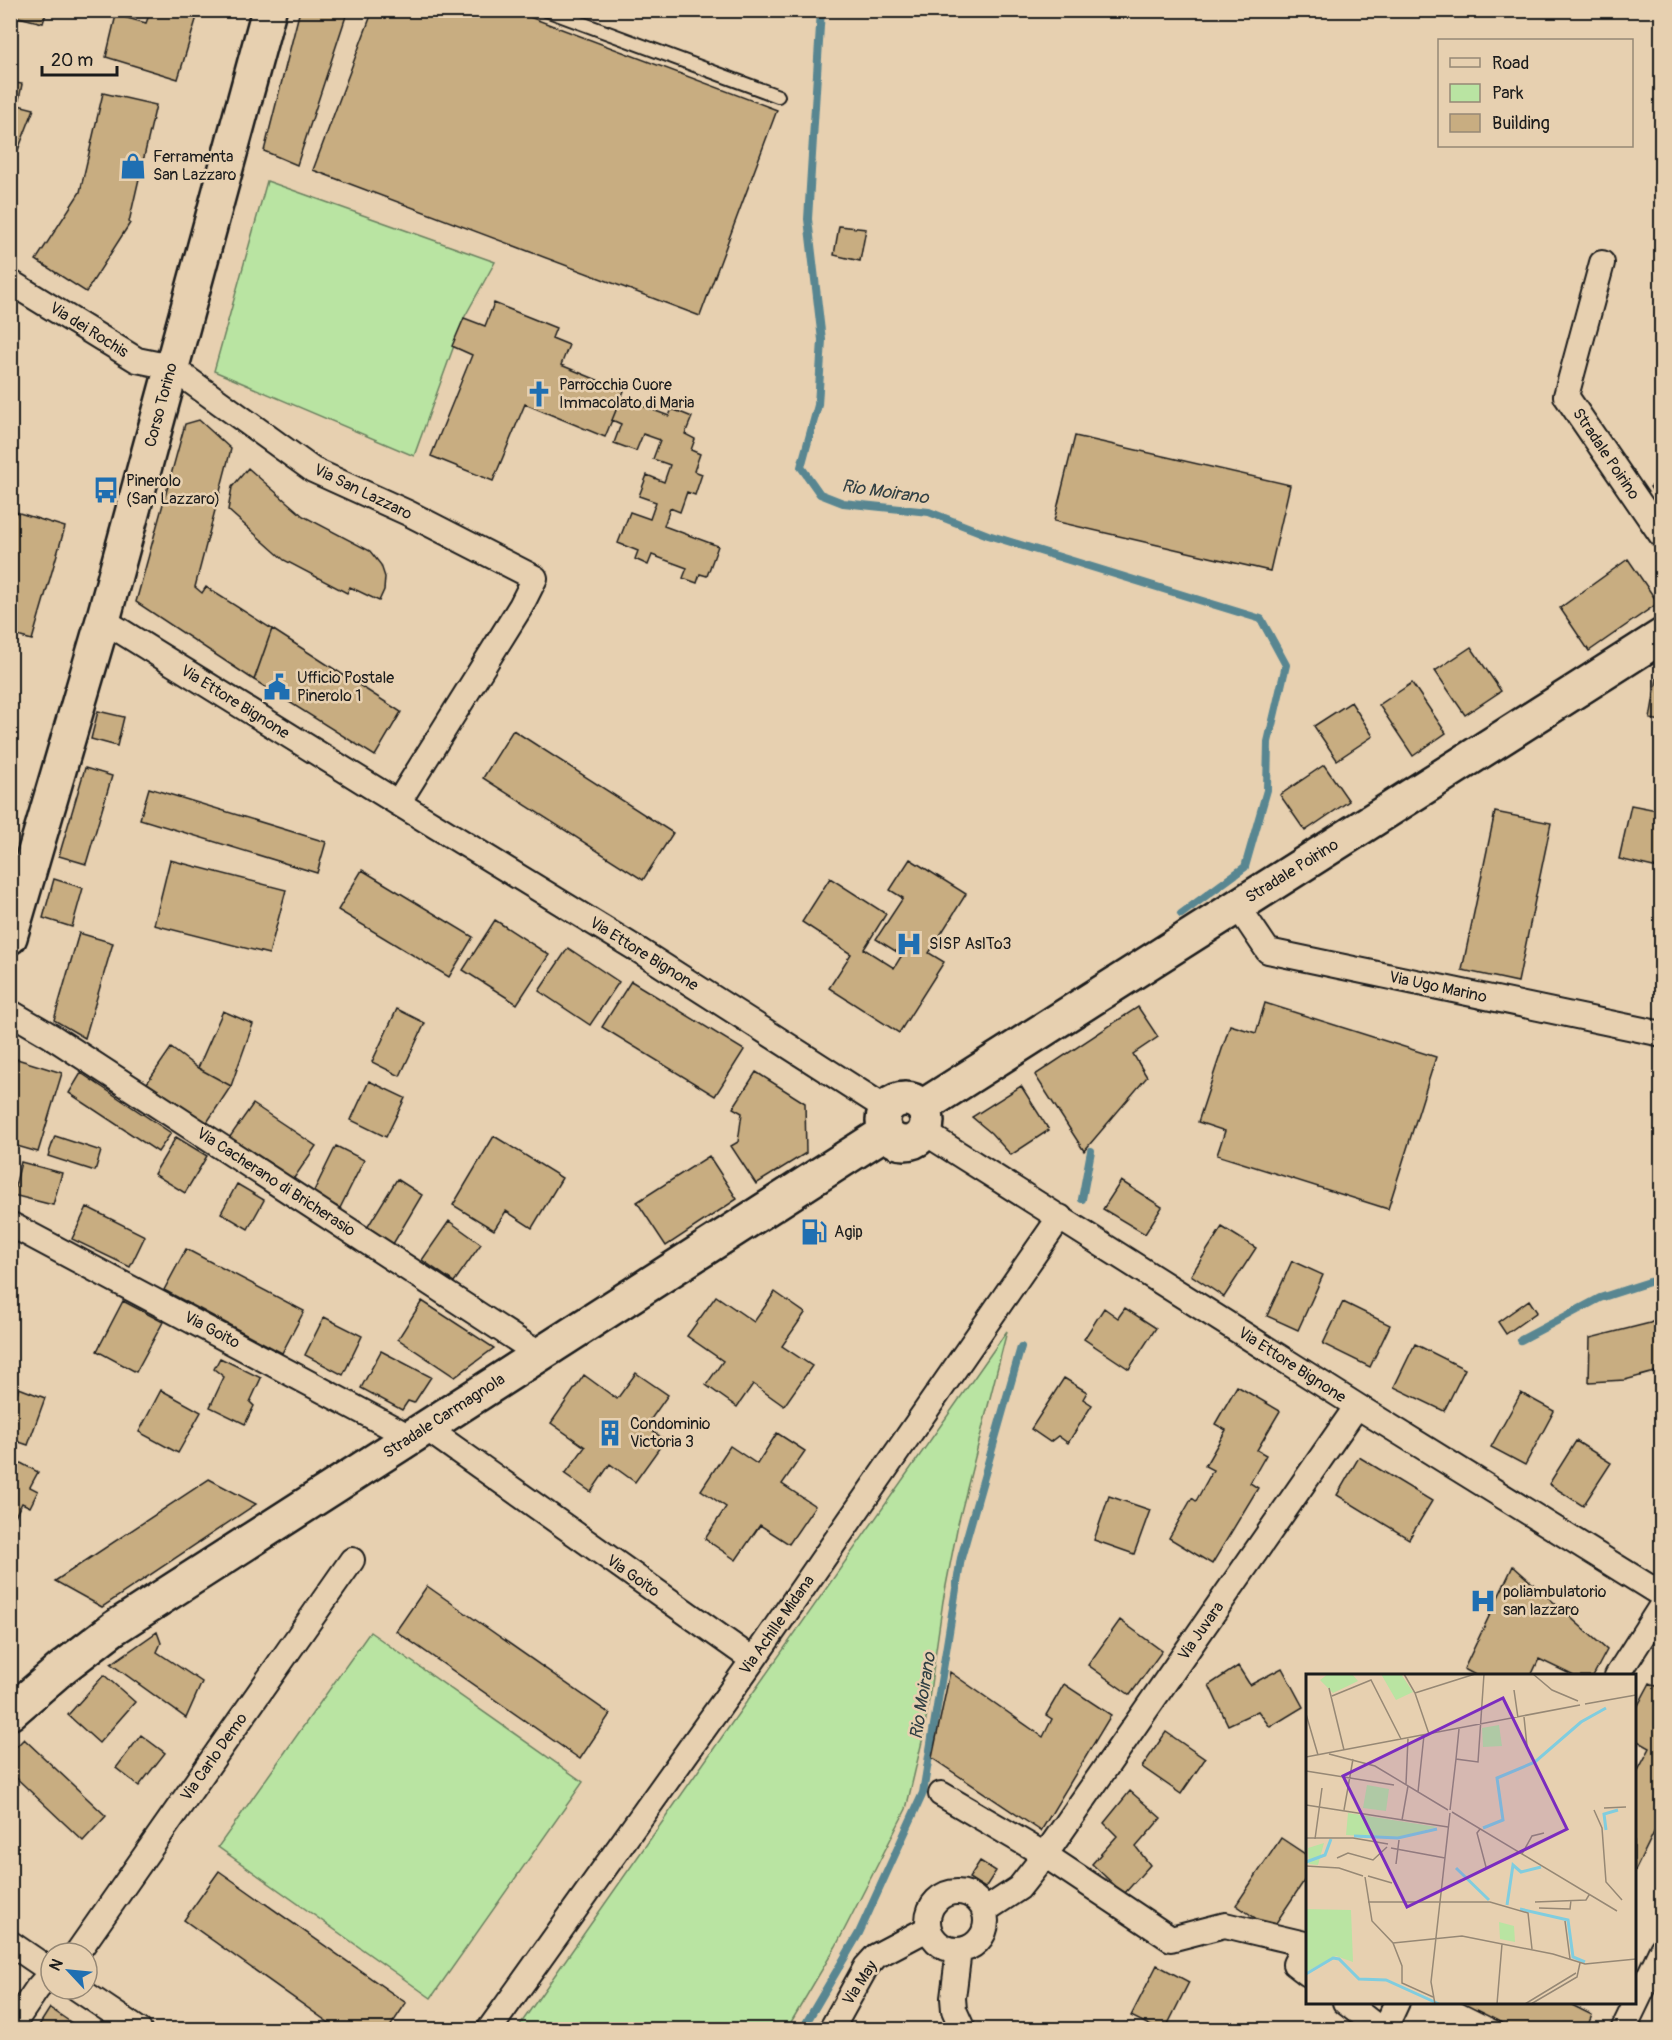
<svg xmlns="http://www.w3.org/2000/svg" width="1672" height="2040" font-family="Pangolin,sans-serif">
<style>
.green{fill:#b9e4a2;stroke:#6a805f;stroke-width:1.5}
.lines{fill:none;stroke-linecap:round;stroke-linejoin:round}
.stream{stroke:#588691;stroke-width:8}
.building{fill:#c8ad81;stroke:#1c1c1c;stroke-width:1.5}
.lane-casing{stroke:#1c1c1c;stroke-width:16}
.street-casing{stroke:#1c1c1c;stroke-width:28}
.secondary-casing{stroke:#1c1c1c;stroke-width:38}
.lane{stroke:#e7d0b0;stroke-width:12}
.street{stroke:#e7d0b0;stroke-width:24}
.secondary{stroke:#e7d0b0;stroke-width:33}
.labels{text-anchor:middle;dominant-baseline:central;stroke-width:5;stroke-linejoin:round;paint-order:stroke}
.poi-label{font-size:16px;fill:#1c1c1c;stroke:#e7d0b0;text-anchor:start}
.street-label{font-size:16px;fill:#1c1c1c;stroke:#e7d0b0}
.water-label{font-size:18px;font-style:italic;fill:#303f43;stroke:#e7d0b0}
.inset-river{fill:none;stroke:#80cddf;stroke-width:3}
.inset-road{fill:none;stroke:#968875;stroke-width:1.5}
.view{fill:#7b2cbf;fill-opacity:0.15;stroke:#7b2cbf;stroke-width:3}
.inset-edge{fill:none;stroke:#1c1c1c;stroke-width:3}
</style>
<rect width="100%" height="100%" fill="#e7d0b0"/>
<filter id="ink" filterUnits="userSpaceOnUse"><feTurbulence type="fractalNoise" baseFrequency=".0167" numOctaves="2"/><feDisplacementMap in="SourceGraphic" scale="12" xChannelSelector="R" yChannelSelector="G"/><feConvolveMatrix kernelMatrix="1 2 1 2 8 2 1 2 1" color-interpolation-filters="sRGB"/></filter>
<g filter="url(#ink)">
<path class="green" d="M267,181L495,262L464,318L414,456L214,371Z
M1007,1331L958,1524L943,1601L924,1733L906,1809L836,1946L787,2029H517Z
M370,1632L583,1782L431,1998L218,1847Z"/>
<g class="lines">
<path class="stream" d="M821,10L808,219L822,340L818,405L801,467L820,494L843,503L929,512L988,535L1261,619L1286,665L1268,742L1267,790L1245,867L1181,914
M1082,1199L1091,1151
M1521,1340L1600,1298L1662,1278
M802,2030L859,1933L923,1793L961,1558L1021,1347"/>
</g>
<path class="building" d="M10,10H47L43,23L10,15Z
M151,10H199L178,79L106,57L116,15L146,23Z
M300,10H348L297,165L264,151Z
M373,10H511L777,110L700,316L313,170Z
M10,82L22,84L18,105L34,109L18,150L10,160Z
M103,93L156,105L129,222L130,223L86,292L36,260L80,192Z
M839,226L866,229L860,261L834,255Z
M494,303L556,328L552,338L569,345L561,365L624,391L605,437L525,404L493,481L431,456L472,355L452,346L464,318L485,326Z
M621,398L669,416L672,409L692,417L685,434L695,439L691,450L700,454L694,471L702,474L695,495L687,492L680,512L670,508L664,526L718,546L707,576L700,574L697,583L683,578L687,568L652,555L648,565L635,559L638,551L618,543L630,512L650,519L656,502L639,496L647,475L664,482L670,465L653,459L660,440L643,434L636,451L614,443L621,424L612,420Z
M199,420L231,449L195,587L202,593L206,587L272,629L254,680L136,602L185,424Z
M1075,436L1290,485L1270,571L1054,521Z
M248,468L303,516L370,551L381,565L385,577L384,590L379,601L350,587L347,593L284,560L228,510L232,487Z
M1662,480V504L1650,487Z
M16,512L65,527L32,640L10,634V530Z
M1628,559L1658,603L1589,651L1560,608Z
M272,629L401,712L375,756L254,680Z
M1471,647L1501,691L1465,715L1435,671Z
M1657,678L1662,679V721L1650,719Z
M1412,683L1446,733L1413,756L1379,705Z
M1351,702L1373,736L1337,760L1314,726Z
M98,711L124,717L117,746L91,739Z
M513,730L673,833L643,880L483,778Z
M1324,765L1349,801L1305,831L1280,795Z
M85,768L112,776L86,864L59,856Z
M149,788L326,842L317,873L140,819Z
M1631,805L1662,811V869L1619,859Z
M1495,812L1551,823L1518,982L1462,970Z
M910,859L966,894L929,953L944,962L899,1033L829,988L851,954L802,922L830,878L886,914L864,949L894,968L902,955L876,939L903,898L890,890Z
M170,860L286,890L269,954L154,925Z
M362,870L473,937L449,977L338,910Z
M54,879L83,888L72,927L43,918Z
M495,920L549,955L517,1004L463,970Z
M79,933L113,943L85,1038L54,1020Z
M568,948L619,982L590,1025L539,991Z
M631,981L744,1050L715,1096L602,1027Z
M1265,1003L1436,1057L1388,1209L1217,1155L1225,1131L1198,1122L1230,1025L1256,1033Z
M1138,1007L1158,1037L1133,1054L1147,1077L1084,1151L1035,1075Z
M397,1009L425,1023L400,1076L372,1062Z
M223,1011L253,1024L231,1086L198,1068Z
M171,1048L198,1068L231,1086L206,1124L147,1083Z
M17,1059L62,1073L38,1152L10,1144V1079Z
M756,1072L805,1103L806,1153L756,1184L731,1146L738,1142L742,1113L733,1108Z
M81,1073L171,1133L158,1152L69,1093Z
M369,1081L405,1098L386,1137L351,1120Z
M1021,1086L1049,1130L1011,1155L991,1133L972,1117Z
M253,1104L316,1146L290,1184L227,1141Z
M55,1136L101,1151L95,1171L48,1156Z
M494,1136L562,1178L532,1228L506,1211L494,1230L453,1205Z
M176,1137L207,1156L185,1193L154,1174Z
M336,1146L364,1160L340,1208L312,1195Z
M709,1156L737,1199L666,1246L637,1202Z
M21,1162L62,1173L53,1205L13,1195Z
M397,1179L422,1195L393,1244L367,1228Z
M1121,1181L1162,1207L1145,1234L1103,1209Z
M237,1184L264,1200L248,1229L221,1213Z
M87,1207L145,1236L130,1267L72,1239Z
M449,1221L481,1244L454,1282L422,1260Z
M1222,1227L1256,1248L1224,1297L1191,1275Z
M186,1249L304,1311L282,1353L164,1290Z
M1292,1261L1323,1275L1298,1330L1267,1316Z
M775,1292L805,1313L782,1346L812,1366L784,1406L753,1384L737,1407L706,1385L723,1361L687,1336L716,1296L754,1322Z
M1529,1300L1537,1312L1506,1334L1498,1322Z
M123,1301L163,1322L136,1372L97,1351Z
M422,1301L494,1348L455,1377L398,1339Z
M1343,1302L1390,1325L1370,1367L1323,1344Z
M1104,1308L1118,1318L1125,1308L1156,1328L1129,1369L1084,1339Z
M324,1317L362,1336L343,1375L305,1355Z
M1662,1317V1370L1625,1380L1589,1382L1590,1338L1650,1323Z
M1415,1344L1465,1369L1444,1411L1394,1387Z
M381,1351L431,1377L414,1403L408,1401L402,1410L361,1388Z
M220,1358L261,1378L250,1402L254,1406L245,1424L210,1407L224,1377L214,1369Z
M636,1373L668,1395L646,1426L665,1440L635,1482L610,1464L591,1492L565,1474L585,1447L551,1423L584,1375L617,1399Z
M1064,1378L1087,1392L1083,1399L1092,1405L1068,1443L1058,1436L1050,1442L1031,1429Z
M1237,1386L1280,1411L1257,1450L1266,1455L1250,1483L1258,1488L1212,1564L1169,1538L1192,1498L1196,1501L1213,1470L1205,1466L1226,1430L1215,1424Z
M19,1388L45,1398L28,1445L10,1439V1411Z
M161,1390L201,1412L178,1453L139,1432Z
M1521,1393L1554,1411L1525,1465L1491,1447Z
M777,1433L805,1451L782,1484L815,1506L789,1544L760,1525L736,1560L705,1539L726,1507L701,1490L730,1446L757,1464Z
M1576,1441L1611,1463L1583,1506L1549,1484Z
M1359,1457L1432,1501L1409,1539L1337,1495Z
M15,1460L38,1472L30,1487L38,1491L30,1507L22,1503L14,1518L10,1516V1469Z
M209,1479L256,1504L102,1607L55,1581Z
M1109,1496L1150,1510L1134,1554L1094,1540Z
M1513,1566L1607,1650L1593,1676H1574L1539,1659L1531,1676H1477L1464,1669Z
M427,1586L610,1714L580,1759L396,1631Z
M1120,1620L1162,1651L1130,1695L1088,1665Z
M157,1632L161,1643L157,1652L202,1682L186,1718L111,1664Z
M1238,1666L1250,1685L1282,1668L1303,1707L1270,1727L1258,1711L1228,1725L1209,1685Z
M950,1672L1043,1737L1052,1719L1046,1715L1064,1684L1111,1715L1041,1831L932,1758Z
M104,1675L135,1702L99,1743L68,1715Z
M1650,1683L1662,1689V1816L1634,1873V1778L1650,1748L1634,1739V1713Z
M1166,1732L1205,1759L1181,1794L1142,1767Z
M141,1735L165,1753L139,1786L116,1768Z
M24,1739L106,1816L83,1841L10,1772V1753Z
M1130,1791L1161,1818L1136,1847L1150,1865L1124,1894L1092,1864L1117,1836L1104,1823Z
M1281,1838L1308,1856V1875L1272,1929L1236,1905Z
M980,1861L996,1871L985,1888L969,1878Z
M219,1871L406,2003L388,2030H339L184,1920Z
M1157,1965L1189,1982L1165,2030H1159L1131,2016Z
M1460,2002H1573L1572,2005L1592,2015L1586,2030H1516Z
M50,2008L82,2030H36Z"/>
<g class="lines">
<g class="lane-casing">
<path id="lane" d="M546,10L778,96"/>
</g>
<g class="street-casing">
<path id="street" d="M1602,263L1566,396L1662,536
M10,282L137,360L171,367L313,470L408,513L535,578L521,606L398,803L103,620
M398,803L640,951L887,1109
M1237,905L1268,951L1662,1034
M10,1012L51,1036L539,1354
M924,1132L1357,1406L1662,1595
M10,1224L412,1438
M426,1428L753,1660
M1617,1676L1662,1605
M941,1794L1045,1855L1171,1939L1225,1925L1305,1944L1295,1964L1308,1974
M928 1921a29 29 0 1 1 58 0a29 29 0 1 1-58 0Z
M984,1911L1019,1888L1045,1855L1357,1406
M10,1943L51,1971
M959,1950L953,1998L954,2010L963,2030
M77,1953L352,1560
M78,1989L139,2030
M1345,2002L1381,2030
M10,2029L37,1989L51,1973
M489,2030L753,1660L1060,1217
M831,2030L866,1967L876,1956L929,1928
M1384,2030L1397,2002
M1623,2030L1662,1949"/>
</g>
<g class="secondary-casing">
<path id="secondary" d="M10,937L103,620L269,10
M883 1121a22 22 0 1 1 44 0a22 22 0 1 1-44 0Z
M922,1107L1662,636
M10,1713L62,1668L114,1628L886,1132"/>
</g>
<use href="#lane" class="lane"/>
<use href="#street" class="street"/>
<use href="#secondary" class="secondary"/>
</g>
</g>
<defs>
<g id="shop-bare" transform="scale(2.07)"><path d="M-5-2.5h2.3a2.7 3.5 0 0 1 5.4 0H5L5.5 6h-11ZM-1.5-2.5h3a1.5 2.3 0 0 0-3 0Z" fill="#1f6fb2" stroke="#e7d0b0" stroke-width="2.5" paint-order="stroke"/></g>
<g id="church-bare" transform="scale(2.07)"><path d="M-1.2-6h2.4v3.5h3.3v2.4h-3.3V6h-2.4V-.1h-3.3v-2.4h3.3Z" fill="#1f6fb2" stroke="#e7d0b0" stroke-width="2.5" paint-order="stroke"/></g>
<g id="bus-bare" transform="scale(2.07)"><path d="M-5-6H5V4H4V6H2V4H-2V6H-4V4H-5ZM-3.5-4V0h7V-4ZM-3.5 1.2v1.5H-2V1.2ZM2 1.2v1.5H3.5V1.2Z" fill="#1f6fb2" stroke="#e7d0b0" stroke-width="2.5" paint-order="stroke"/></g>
<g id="civic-bare" transform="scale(2.07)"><path d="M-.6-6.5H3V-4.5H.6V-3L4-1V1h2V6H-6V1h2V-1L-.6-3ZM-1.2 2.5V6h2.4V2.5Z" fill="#1f6fb2" stroke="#e7d0b0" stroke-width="2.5" paint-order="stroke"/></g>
<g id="hospital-bare" transform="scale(2.07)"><path d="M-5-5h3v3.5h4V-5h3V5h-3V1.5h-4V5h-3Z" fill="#1f6fb2" stroke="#e7d0b0" stroke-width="2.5" paint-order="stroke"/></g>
<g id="fuel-bare" transform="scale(2.07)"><path d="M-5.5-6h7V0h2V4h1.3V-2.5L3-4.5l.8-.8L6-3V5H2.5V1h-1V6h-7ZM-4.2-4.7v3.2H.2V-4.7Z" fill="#1f6fb2" stroke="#e7d0b0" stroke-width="2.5" paint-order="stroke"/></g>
<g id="building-bare" transform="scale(2.07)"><path d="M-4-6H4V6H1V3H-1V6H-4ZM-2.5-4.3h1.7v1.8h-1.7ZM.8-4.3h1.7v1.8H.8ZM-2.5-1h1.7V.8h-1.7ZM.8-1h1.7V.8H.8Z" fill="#1f6fb2" stroke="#e7d0b0" stroke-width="2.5" paint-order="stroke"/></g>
</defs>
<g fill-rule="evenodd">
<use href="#shop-bare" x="133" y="166"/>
<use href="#church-bare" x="539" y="394"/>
<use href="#bus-bare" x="106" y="490"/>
<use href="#civic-bare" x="277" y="687"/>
<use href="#hospital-bare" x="909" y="944"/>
<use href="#fuel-bare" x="814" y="1232"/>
<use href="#building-bare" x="610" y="1433"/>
<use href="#hospital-bare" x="1483" y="1601"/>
</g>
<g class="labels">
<g class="poi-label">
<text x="153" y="157">Ferramenta<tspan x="153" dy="18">San Lazzaro</tspan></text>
<text x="559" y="385">Parrocchia Cuore<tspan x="559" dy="18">Immacolato di Maria</tspan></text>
<text x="126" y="481">Pinerolo<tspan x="126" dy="18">(San Lazzaro)</tspan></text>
<text x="297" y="678">Ufficio Postale<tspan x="297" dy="18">Pinerolo 1</tspan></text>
<text x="929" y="944">SISP AslTo3</text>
<text x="834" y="1232">Agip</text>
<text x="630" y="1424">Condominio<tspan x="630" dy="18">Victoria 3</tspan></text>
<text x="1503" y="1592">poliambulatorio<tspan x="1503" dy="18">san lazzaro</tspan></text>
</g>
<g class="street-label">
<text transform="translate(89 330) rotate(32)">Via dei Rochis</text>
<text transform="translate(161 405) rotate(-75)">Corso Torino</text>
<text transform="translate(1606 454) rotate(56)">Stradale Poirino</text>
<text transform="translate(363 492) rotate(26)">Via San Lazzaro</text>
<text transform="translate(235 702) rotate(32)">Via Ettore Bignone</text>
<text transform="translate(1292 871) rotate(-32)">Stradale Poirino</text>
<text transform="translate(644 954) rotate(32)">Via Ettore Bignone</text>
<text transform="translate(1438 987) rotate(12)">Via Ugo Marino</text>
<text transform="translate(276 1182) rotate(33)">Via Cacherano di Bricherasio</text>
<text transform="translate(212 1330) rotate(28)">Via Goito</text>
<text transform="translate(1292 1365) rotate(33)">Via Ettore Bignone</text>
<text transform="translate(444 1416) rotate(-33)">Stradale Carmagnola</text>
<text transform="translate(633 1576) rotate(35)">Via Goito</text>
<text transform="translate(777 1625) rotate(-55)">Via Achille Midana</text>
<text transform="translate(1201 1631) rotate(-55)">Via Juvara</text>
<text transform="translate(214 1757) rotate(-55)">Via Carlo Demo</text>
<text transform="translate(860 1983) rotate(-57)">Via May</text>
</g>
<g class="water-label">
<text transform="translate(885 492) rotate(8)">Rio Moirano</text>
<text transform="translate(923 1696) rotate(-81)">Rio Moirano</text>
</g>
</g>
<g transform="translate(1306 1674)">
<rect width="330" height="330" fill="#e7d0b0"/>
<path d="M22,0H46L52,7L27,19L14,6ZM75,0H95L107,18L90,26ZM193,51L196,72L177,73L176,54ZM61,111L83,115L80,137L57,134ZM42,139L131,153L90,164L40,161ZM18,169L12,191L3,190L2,174ZM0,235L45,236L47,288L30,282L0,298ZM193,248L208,252L209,268L194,265Z" fill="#b9e4a2"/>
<path class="inset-river" d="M177,154L197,146L191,104L229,88L275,48L300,34M300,156L298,140L312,136M48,162L92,164L131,155M0,188L19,181L25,165M150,194L183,226M201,231L207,191L215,198L235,193M214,235L262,246L267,283L279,288M0,300L27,284L33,285L53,305L80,306L133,330"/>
<path class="inset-road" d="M98,0L109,19L123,60M227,0L246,16L272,27M23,14L38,76M208,16L212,44M109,19L169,0M26,22L65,6L95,65M279,30L330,21M0,40L12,81M218,43L221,72M153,55L150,85L172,88L178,0M23,80L69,92L142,136M0,83L274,31M0,97L88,111M100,110L102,64M112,118L118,61M0,131L142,153M298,134L320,133M38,136L47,85M144,136L150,85M288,136L296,154L300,208L316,226M146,138L311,237M96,146L102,112M174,155L171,159L180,193M0,164H47L82,170M9,165L16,114M85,174L139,184M216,180L226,162L238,159M31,184L42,179L67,186L81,173M90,190L93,166M0,192L33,194L57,202M62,202L86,209M59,203L66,247L87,269L96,292V309L127,323M62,228H184L222,239L226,275M229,228L280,226L283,221M233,234L264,235L265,226M259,247L264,285M87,269L156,262L247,280L279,290L330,285M129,330L125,308L144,139M191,330L196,270M219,330L270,299M225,330L271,303L274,289"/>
<path class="view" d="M197,24L261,155L101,233L37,102Z"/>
<rect width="330" height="330" class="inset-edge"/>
</g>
<rect width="1672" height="2040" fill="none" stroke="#e7d0b0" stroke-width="36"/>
<rect x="18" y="18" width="1636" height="2004" fill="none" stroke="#1c1c1c" stroke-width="2" filter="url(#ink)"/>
<rect x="1438" y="39" width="195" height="108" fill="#e7d0b0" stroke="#968875" stroke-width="1.5"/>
<rect x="1450" y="58" width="30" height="9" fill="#e7d0b0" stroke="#968875" stroke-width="1.5"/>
<text x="1492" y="69" font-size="18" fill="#1c1c1c">Road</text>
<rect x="1450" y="84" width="30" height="18" fill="#b9e4a2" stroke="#968875" stroke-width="1.5"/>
<text x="1492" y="99" font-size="18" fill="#1c1c1c">Park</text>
<rect x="1450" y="114" width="30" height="18" fill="#c8ad81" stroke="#968875" stroke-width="1.5"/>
<text x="1492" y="129" font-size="18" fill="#1c1c1c">Building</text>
<g transform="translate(69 1971) rotate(296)"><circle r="28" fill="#e7d0b0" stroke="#968875" stroke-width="1.5"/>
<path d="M0-4.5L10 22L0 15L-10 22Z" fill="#1f6fb2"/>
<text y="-9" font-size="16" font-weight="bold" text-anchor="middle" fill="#1c1c1c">N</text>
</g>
<path d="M42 66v9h75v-9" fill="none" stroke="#1c1c1c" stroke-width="3"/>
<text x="51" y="66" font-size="18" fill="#1c1c1c" stroke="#e7d0b0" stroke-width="4.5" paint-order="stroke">20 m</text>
</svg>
